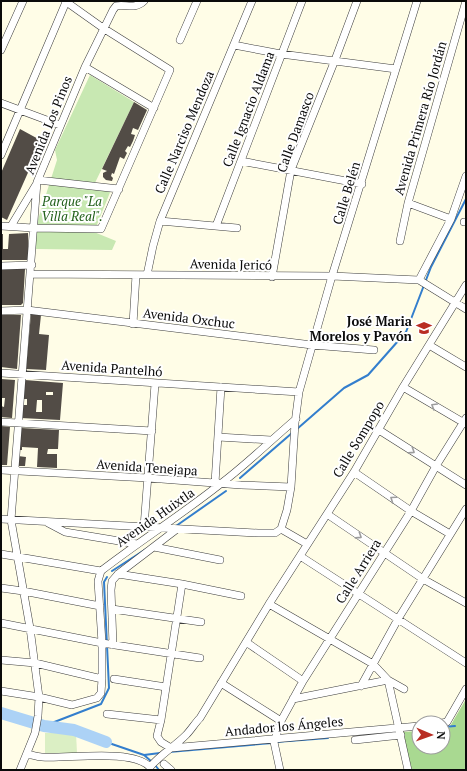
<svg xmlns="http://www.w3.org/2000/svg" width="467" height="771" font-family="'PT Serif',serif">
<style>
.green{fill:#c8e8b2}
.forest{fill:#a9d991}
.pitch{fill:#dbefc4}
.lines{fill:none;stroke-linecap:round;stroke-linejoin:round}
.stream{stroke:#337ecd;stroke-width:2}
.river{stroke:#acd2f6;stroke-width:12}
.building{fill:#524c46;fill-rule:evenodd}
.minor-casing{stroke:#3d3d3d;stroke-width:8}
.minor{stroke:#fff;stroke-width:7}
.oneway{stroke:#9d9d9d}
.labels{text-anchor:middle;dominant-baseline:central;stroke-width:4;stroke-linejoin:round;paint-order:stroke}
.street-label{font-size:13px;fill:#0a0a0a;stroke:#fff}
.park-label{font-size:13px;font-style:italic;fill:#22601b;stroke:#fff}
.poi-label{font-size:13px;font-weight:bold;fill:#0a0a0a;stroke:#fff;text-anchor:end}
</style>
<rect width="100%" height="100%" fill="#fffde7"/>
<path class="green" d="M90,75L134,102L93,187L111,190L94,232L116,241L112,250L36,249L34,232L57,160L55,150Z"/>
<path class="forest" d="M466,699V770H412L402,732L419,731V747H443V729L449,728Z"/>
<path class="pitch" d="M45,733H76L77,753H45Z"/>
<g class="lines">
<path class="stream" d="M297,429L344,388L368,375L406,332L431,267L466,199
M240,478L292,433
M176,526L226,491
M112,571L146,549
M44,726L101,704L109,688L104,582L107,577
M443,727L455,726
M106,742L144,755L160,753
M276,742L328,738
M169,752L272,743
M144,755L152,762
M155,765L159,770"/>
<path class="river" d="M1,713L44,726L74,730L106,742"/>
</g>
<path class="building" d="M134,102L147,110L138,130L133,128L131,134L135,135L133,141L130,147L128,146L125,151L127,153L124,159L120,157L114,174L112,173L111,176L113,178L112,181L106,180L103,177V173L107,171L102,169Z
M20,129L42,141L7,220L1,217V173Z
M28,233V260H1V234H3V249H8L9,234Z
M1,268L25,269L23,303L21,305H1Z
M31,314L41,315L39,334L49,335L46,370L26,369Z
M1,315H21L17,369L1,367Z
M1,379L15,380L12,418L1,417V406L4,407L5,398H1Z
M25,380L63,383L60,420L21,418L22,405H27V399H23ZM46,392H53V395H46ZM37,400H42V412H36Z
M1,426L10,427L7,465H1Z
M21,428L59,430L58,449H48L47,454H57V468L37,467L38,448L22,447V450H19Z
M18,456L26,457L25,466H18Z"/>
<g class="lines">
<g class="minor-casing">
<path id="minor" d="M180,40L197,1
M234,45L281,54L396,69
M1,50L23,1
M85,67L154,108
M1,103L60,125
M1,155L66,2
M241,161L362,184
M38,180L119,189
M408,203L451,219
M160,221L237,228
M464,222H466
M1,226L33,228L101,229L170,70L103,28L65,1
M11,226L37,183
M216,226L302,1
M400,241L408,203L466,1
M1,266L32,265
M31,274L332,276L419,280L466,309
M147,275L153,246L160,221L252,1
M272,277L291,170L335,60L357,1
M419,280L451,219L466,176
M1,311L27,310L312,345L374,350
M133,324L136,275
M429,345L466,367
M1,373L299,392
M403,387L466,424
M1,422L152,431
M379,430L466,485
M218,437L271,440
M1,470L148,478L241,485L291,487
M354,472L411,511L450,534
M215,483L221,387
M327,514L423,579L466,603
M1,519L258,533H275L281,529
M48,523L65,532L137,544
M144,527L155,384
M281,529L287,510L291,487L295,423L299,392L332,276L417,1
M281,529L307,544
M154,547L220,560
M1,554L101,571
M300,556L466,663
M101,571C140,541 181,515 219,485C246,465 270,441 296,419
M118,574L182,584L241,596
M182,584L161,720L157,736L161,742L171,748L419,726
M1,588L23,591L100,606
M269,604L373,664L388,680L404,689
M112,609L201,622
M1,623L102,643L200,658
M246,642L303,681
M113,645L111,590L112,581L118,574L177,529
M1,660L35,663L102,679
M114,679L166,687
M221,683L281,721
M361,686L398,619L466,509
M1,691L39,697L72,705L97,698L101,693L102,679V643L98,581L101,571
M293,699L388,680L408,770
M107,714L161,720
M442,723L447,722L466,689
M355,740L401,735
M27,754C32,755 37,757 42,757C68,759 132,748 150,767
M164,764L171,770
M150,767C161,754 174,747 186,735C191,730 195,723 200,718L269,604L354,472L403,387L466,285
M20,770L35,733L38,716L39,697L30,628L11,520L37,182L85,67L113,10L116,6C126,4 135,10 144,1
M280,770L274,742L281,721L303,681L411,511L436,466L466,418"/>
</g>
<use href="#minor" class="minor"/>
</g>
<defs><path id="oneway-chevron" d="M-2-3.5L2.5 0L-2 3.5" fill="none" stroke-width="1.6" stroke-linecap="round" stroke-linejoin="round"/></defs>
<g class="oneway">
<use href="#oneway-chevron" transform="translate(434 406) rotate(-149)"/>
<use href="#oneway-chevron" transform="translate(412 451) rotate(33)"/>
<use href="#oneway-chevron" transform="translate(393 499) rotate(-145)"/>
<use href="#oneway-chevron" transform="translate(359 536) rotate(33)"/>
</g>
<defs>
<g id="school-bare" transform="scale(1.2)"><path d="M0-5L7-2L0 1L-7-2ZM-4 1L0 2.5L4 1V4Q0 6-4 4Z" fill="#b92d23" stroke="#fff" stroke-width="2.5" paint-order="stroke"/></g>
</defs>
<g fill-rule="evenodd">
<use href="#school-bare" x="424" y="328"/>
</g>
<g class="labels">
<g class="street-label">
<text transform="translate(248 109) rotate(-69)">Calle Ignacio Aldama</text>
<text transform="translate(420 118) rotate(-74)">Avenida Primera Río Jordán</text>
<text transform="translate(48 125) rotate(-68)">Avenida Los Pinos</text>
<text transform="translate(184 132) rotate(-67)">Calle Narciso Mendoza</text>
<text transform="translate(295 132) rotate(-70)">Calle Damasco</text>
<text transform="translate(346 193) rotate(-73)">Calle Belén</text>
<text transform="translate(231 264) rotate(1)">Avenida Jericó</text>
<text transform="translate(189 318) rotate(7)">Avenida Oxchuc</text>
<text transform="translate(112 368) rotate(4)">Avenida Pantelhó</text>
<text transform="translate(358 439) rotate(-59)">Calle Sompopo</text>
<text transform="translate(147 467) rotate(4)">Avenida Tenejapa</text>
<text transform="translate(155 517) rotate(-35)">Avenida Huixtla</text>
<text transform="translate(358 571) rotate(-58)">Calle Arriera</text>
<text transform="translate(284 726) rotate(-5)">Andador los Ángeles</text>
</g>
<g class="park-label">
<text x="72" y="201">Parque "La<tspan x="72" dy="15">Villa Real".</tspan></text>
</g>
<g class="poi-label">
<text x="412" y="321">José Maria<tspan x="412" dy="15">Morelos y Pavón</tspan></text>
</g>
</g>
<rect width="467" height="771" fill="none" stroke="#0a0a0a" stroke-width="4"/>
<g transform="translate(431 735) rotate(92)"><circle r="19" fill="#ffffff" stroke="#9d9d9d"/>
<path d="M0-3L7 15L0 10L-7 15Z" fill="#b92d23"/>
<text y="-6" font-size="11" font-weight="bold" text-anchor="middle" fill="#0a0a0a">N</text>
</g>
</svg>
